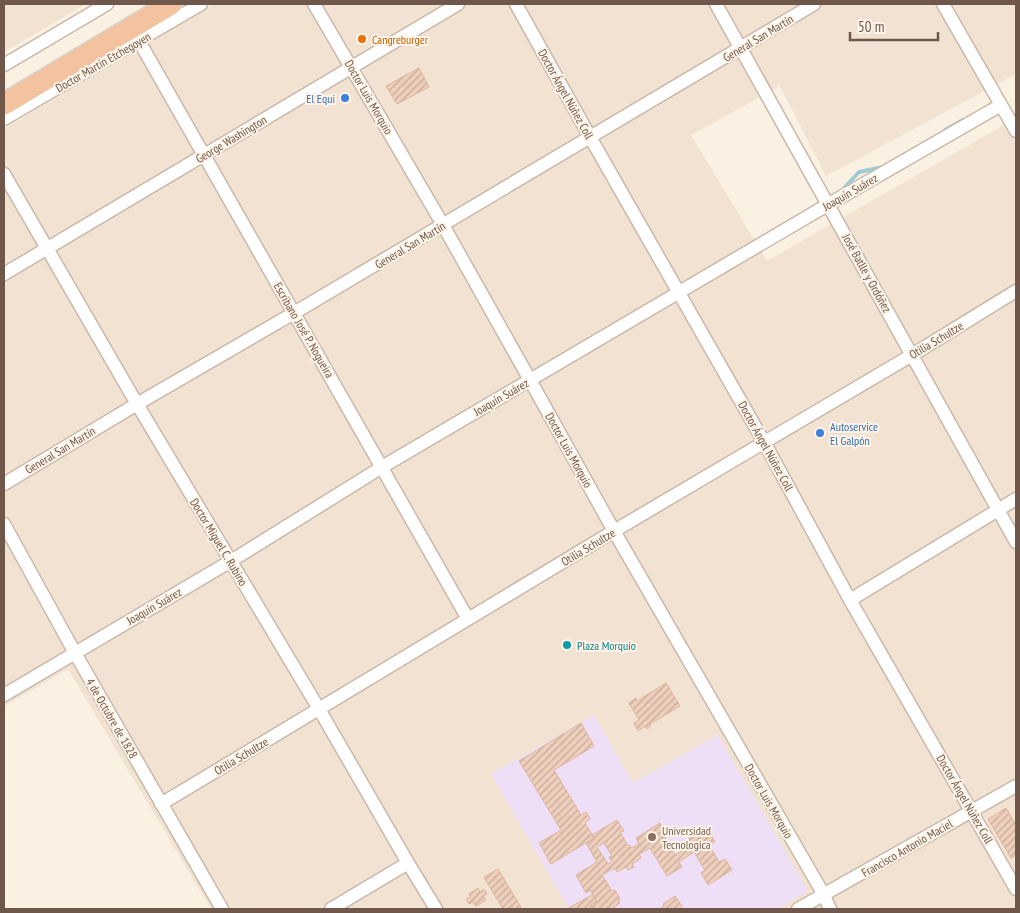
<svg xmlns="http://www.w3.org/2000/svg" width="1020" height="913" font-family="'PT Sans Narrow',sans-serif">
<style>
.residential{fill:#f1e2d1}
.education{fill:#eedff6}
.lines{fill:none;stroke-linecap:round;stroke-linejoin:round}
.stream{stroke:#9fccd3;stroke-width:4}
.building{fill:url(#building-hatch);stroke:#dfb59d;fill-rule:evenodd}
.minor-casing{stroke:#cab8aa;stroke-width:15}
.trunk-casing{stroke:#dad3d0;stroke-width:24}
.minor{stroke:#fff;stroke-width:12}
.trunk{stroke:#f3c29e;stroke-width:21}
.food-dot{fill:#e8710a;stroke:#fef5e8;stroke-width:2}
.shop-dot{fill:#3f7fe0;stroke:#fef5e8;stroke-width:2}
.culture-dot{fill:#0f9aa8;stroke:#fef5e8;stroke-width:2}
.education-dot{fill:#8d6e63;stroke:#fef5e8;stroke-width:2}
.labels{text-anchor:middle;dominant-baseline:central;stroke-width:4;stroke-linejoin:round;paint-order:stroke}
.street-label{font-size:12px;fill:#70574b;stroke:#fef5e8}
.food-label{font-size:12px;fill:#c56008;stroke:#fef5e8;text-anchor:start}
.shop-label{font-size:12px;fill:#366cbe;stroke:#fef5e8;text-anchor:end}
.culture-label{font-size:12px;fill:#0d838f;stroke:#fef5e8;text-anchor:start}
.education-label{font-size:12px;fill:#785e54;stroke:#fef5e8;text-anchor:start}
</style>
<defs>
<pattern id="building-hatch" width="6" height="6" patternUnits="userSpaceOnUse" patternTransform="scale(1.25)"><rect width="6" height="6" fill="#eecfbc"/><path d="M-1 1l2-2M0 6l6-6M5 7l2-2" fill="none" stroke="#c5ab9b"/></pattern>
</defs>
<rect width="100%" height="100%" fill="#faf1e2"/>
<path class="residential" d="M4,4H86L4,52Z
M214,4H1016V74L826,176L780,86L691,135L767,261L1016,118V909H211L68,669L4,706V129Z"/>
<path class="education" d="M594,715L633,783L718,735L808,891L777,909H569L491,774Z"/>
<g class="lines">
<path class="stream" d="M945,130L963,120
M845,187L859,172L883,167"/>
</g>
<path class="building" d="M419,68L429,87L397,104L386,86Z
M666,683L680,706L650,724L651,726L647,729L645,726L638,731L634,723L639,720L629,703L636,698L637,701Z
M581,723L594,746L554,770L581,815L586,812L590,819L585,823L594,838L551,864L539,843L561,830L519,761Z
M1006,808L1016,825V855L1011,858L988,819Z
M617,820L624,831L620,832L628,846L629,845L632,848L639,844L636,838L660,823L667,834L664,836L675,855L690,846L687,840L707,828L715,842L709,845L719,862L725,859L732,870L708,885L701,873L705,870L694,852L679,862L682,867L667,876L650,848L639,854L641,858L632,864L634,867L628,870L626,867L617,872L614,868L602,875L612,891L615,890L620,899L618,900L620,903L614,907L615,909H592L590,906L597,901L590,890L586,893L576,875L597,862L586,843L594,838L592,835ZM604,843L612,856L609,857L612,862L608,864L597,847Z
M498,869L522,909H503L484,877Z
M478,888L480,892L484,889L487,894L483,896L486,900L476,906L473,902L469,904L466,899L471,897L469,894Z
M592,895L596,902L590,906L592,909H567Z
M675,896L682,906L679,909H659L664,906L663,904Z"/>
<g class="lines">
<g class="minor-casing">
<path id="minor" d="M314,4L443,225L530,380L614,531L824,895L830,909
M516,4L590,137L764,442L850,600L1016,889
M716,4L1016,542
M943,4L1016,131
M139,41L468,619
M4,65L107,4
M4,119L201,4
M4,174L137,404L319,709L408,863L436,909
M4,274L458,4
M4,484L137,404L294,313L814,4
M4,524L75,653L222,909
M850,600L1016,499
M4,695L231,561L382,467L829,204L1001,105
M161,804L614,531L912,355L1016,291
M331,909L408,863
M798,909L1016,786"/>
</g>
<g class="trunk-casing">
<path id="trunk" d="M4,104L171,4"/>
</g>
<use href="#minor" class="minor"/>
<use href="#trunk" class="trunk"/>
</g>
<circle class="food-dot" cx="362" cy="39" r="5"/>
<g class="shop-dot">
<circle cx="345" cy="98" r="5"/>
<circle cx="820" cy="433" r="5"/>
</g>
<circle class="culture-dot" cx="567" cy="645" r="5"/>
<circle class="education-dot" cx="652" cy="837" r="5"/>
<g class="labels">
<g class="street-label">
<text transform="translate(758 38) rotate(-31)">General San Martín</text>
<text transform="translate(103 62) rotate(-30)">Doctor Martín Etchegoyen</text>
<text transform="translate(566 94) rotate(61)">Doctor Ángel Núñez Coll</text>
<text transform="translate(369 97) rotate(60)">Doctor Luis Morquio</text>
<text transform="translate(231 139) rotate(-31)">George Washington</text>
<text transform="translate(850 192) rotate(-30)">Joaquín Suárez</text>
<text transform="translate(410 245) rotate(-31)">General San Martín</text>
<text transform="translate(867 273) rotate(61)">José Batlle y Ordóñez</text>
<text transform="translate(304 330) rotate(60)">Escribano José P. Nogueira</text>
<text transform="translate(936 340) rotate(-31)">Otilia Schultze</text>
<text transform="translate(501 397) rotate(-30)">Joaquín Suárez</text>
<text transform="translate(766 446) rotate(61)">Doctor Ángel Núñez Coll</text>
<text transform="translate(60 450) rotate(-31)">General San Martín</text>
<text transform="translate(569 450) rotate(61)">Doctor Luis Morquio</text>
<text transform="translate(219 542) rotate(59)">Doctor Miguel C. Rubino</text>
<text transform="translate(588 547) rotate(-31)">Otilia Schultze</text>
<text transform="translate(154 606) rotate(-30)">Joaquín Suárez</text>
<text transform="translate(112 718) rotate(60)">4 de Octubre de 1828</text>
<text transform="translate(241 756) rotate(-31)">Otilia Schultze</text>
<text transform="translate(965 799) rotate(60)">Doctor Ángel Núñez Coll</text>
<text transform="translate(769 801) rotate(60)">Doctor Luis Morquio</text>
<text transform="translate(907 848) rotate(-30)">Francisco Antonio Maciel</text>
</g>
<g class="food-label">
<text x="372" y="39">Cangreburger</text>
</g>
<g class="shop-label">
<text x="335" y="98">El Equi</text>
<text x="830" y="426" text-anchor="start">Autoservice<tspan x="830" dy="14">El Galpón</tspan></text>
</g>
<g class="culture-label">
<text x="577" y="645">Plaza Morquio</text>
</g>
<g class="education-label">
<text x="662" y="830">Universidad<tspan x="662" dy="14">Tecnologica</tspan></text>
</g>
</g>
<rect width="1020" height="913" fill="none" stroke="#70574b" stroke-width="10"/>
<path d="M850 32v8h88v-8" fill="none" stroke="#70574b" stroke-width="2.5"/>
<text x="858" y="32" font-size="15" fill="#70574b" stroke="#fef5e8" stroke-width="4" paint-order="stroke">50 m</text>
</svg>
